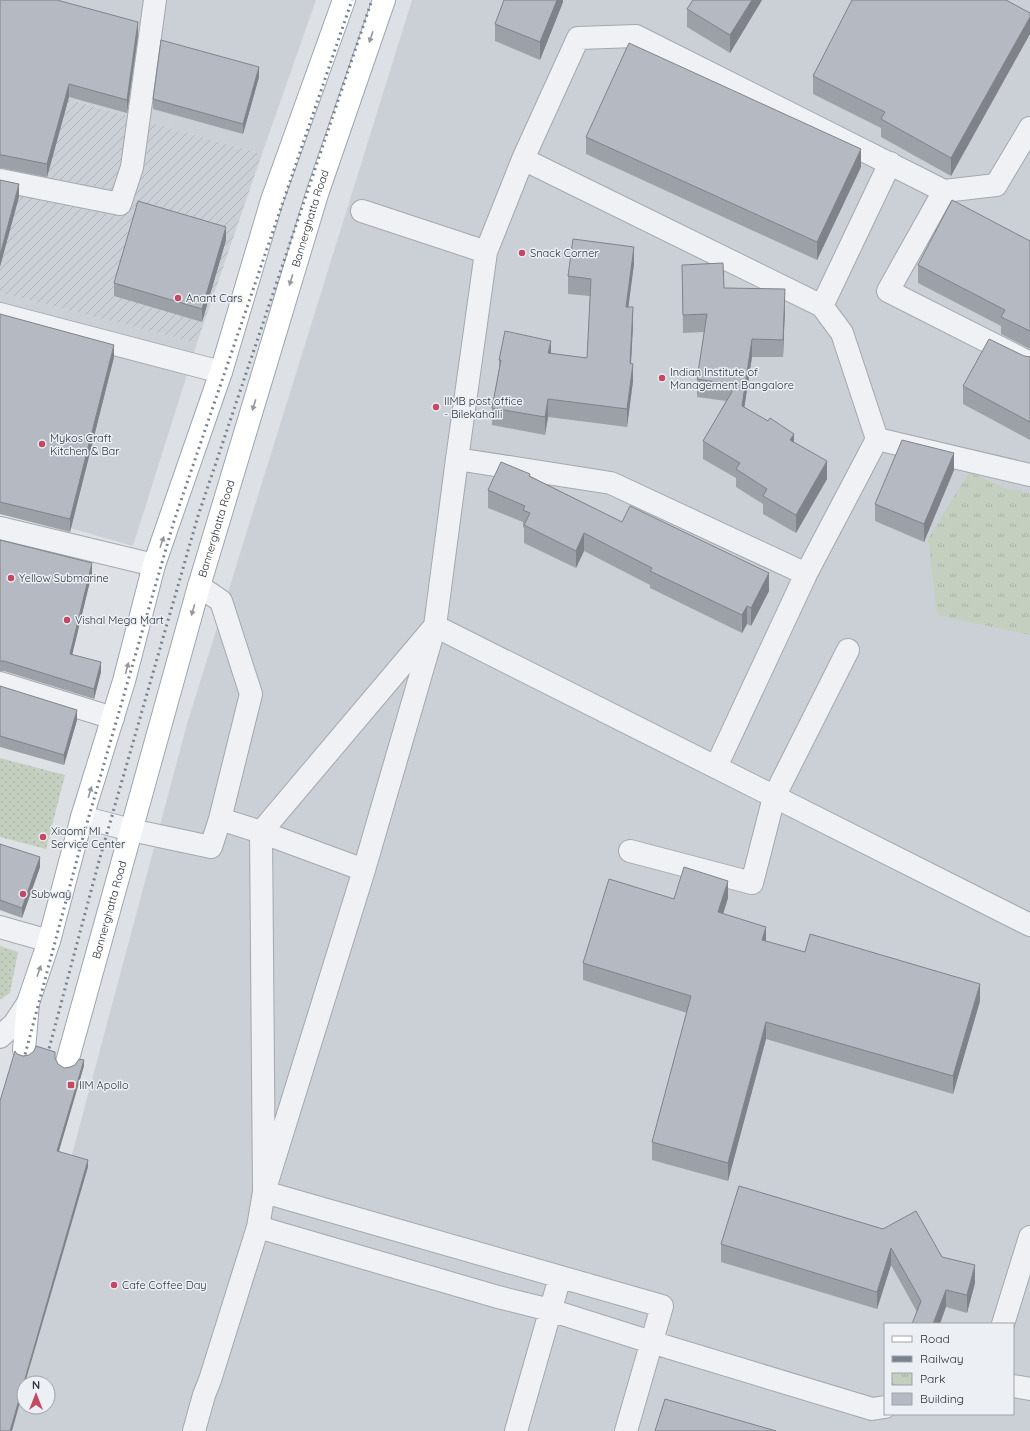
<svg xmlns="http://www.w3.org/2000/svg" width="1030" height="1431" font-family="Quicksand,sans-serif">
<style>
.built{fill:#cbd0d7;fill-rule:evenodd}
.industrial{fill:url(#industrial-furrows)}
.grass{fill:url(#grass-dots)}
.park{fill:url(#park-tufts)}
.lines{fill:none;stroke-linecap:round;stroke-linejoin:round}
.minor-casing{stroke:#a3a8af;stroke-width:24}
.major-casing{stroke:#9da6b1;stroke-width:24}
.minor{stroke:#eff1f4;stroke-width:22}
.major{stroke:#fff;stroke-width:22}
.rail{stroke:#78818e;stroke-width:3;stroke-dasharray:2 4;stroke-linecap:butt}
.wall{fill:#9ca0a7}
.shaded-wall{fill:#7f8288}
.building{fill:#b5bac2;stroke:#7f8288}
.oneway{fill:#94989d}
.poi-dot{fill:#c44963;stroke:#ecf0f4;stroke-width:1.5}
.labels{text-anchor:middle;dominant-baseline:central;stroke-width:3;stroke-linejoin:round;paint-order:stroke}
.street-label{font-size:11px;fill:#28303b;stroke:#ecf0f4}
.poi-label{font-size:11px;fill:#28303b;stroke:#ecf0f4;text-anchor:start}
</style>
<defs>
<pattern id="industrial-furrows" width="10" height="10" patternUnits="userSpaceOnUse"><rect width="10" height="10" fill="#cbd0d7"/><path d="M-1 1l2-2M0 10L10 0M9 11l2-2" fill="none" stroke="#aeb3b9"/></pattern>
<pattern id="grass-dots" width="8" height="8" patternUnits="userSpaceOnUse"><rect width="8" height="8" fill="#c4cfbf"/><path d="M2 2h.1M6 6h.1" fill="none" stroke="#a8b2a5" stroke-width="1.8" stroke-linecap="round"/></pattern>
<pattern id="park-tufts" width="24" height="20" patternUnits="userSpaceOnUse"><rect width="24" height="20" fill="#c4cfbf"/><path d="M3 7l-1-3M5 7V3M7 7l1-3M15 17l-1-3M17 17v-4M19 17l1-3" fill="none" stroke="#a8b2a5"/></pattern>
</defs>
<rect width="100%" height="100%" fill="#dde1e6"/>
<path class="built" d="M0,0H316L262,154L0,80Z
M412,0H1030V1431H0V1424L187,724ZM885,1324H1013V1414H885ZM24,1383H48V1407H24Z
M0,293L197,343L133,546L0,508Z"/>
<path class="industrial" d="M0,80L262,154L197,343L0,293Z"/>
<path class="grass" d="M0,758L65,775L46,849L0,837Z
M0,946L18,952L10,993L0,1000Z"/>
<path class="park" d="M969,472L1005,488L1030,493V635L937,615L928,539Z"/>
<g class="lines">
<g class="minor-casing">
<path id="minor" d="M523,159L822,306
M0,180L120,204L132,167L155,0
M944,191L888,291L1030,363
M486,252L523,159L578,38L636,36L944,191L996,185L1030,128
M0,314L221,372
M877,439L842,333L822,306L890,163
M457,459L611,483L806,574L877,439L1030,475
M0,528L154,565
M199,586L221,601L251,694L220,819
M0,683L113,718
M716,767L806,574
M82,817L131,830L211,847L220,819L261,832L364,870
M630,851L752,883L774,797L848,650
M0,927L49,941
M0,1037L14,1024L28,1003
M258,1227L498,1297L550,1310L651,1342L872,1409L885,1407
M1003,1324L1030,1237
M1013,1386L1030,1389
M194,1431L204,1395L210,1380L258,1227L264,1192L364,870L435,626L457,459L486,252L362,211
M516,1431L560,1277
M626,1431L662,1306L264,1192L261,832L435,626L1030,925"/>
</g>
<g class="major-casing">
<g id="major">
<path d="M24,1050L28,1003L49,941L82,817L124,681L154,565L221,372L272,200L344,0"/>
<path id="s1" d="M67,1062L199,586L317,194L384,0"/>
</g>
</g>
<use href="#minor" class="minor"/>
<use href="#major" class="major"/>
<path class="rail" d="M46,1060L99,861L198,516L372,0
M22,1066L83,837L174,521L352,0"/>
</g>
<path class="wall" d="M0,0L138,35L127,113L69,97L47,177L2,168H0Z
M563,0V2L540,60L495,41V24Z
M762,0L730,53L687,27V9Z
M1030,13L951,176L881,137V128L813,94V76Z
M259,77L243,134L153,109V99Z
M586,137L861,167L817,260L586,154Z
M226,240L202,322L114,296V283Z
M1030,241V349L1001,334V326L918,283V265Z
M634,264L628,307L633,325L631,363L633,381L627,427L548,417L545,435L492,425V408L499,370V360L551,354L587,358L590,296L568,294V276Z
M682,265L724,288L785,307L783,357H752L744,407L794,442L827,479L796,533L763,514V504L736,487V478L703,459V441L726,401L697,397V379L704,332L683,333Z
M0,314L114,357L70,532L0,514Z
M1024,356L1030,357V440L963,404V386Z
M954,470L924,542L875,521V504Z
M530,476L622,522L769,591L751,626L747,624L742,633L650,588V585L584,551L576,568L524,543V528L523,527V522L488,508V490Z
M0,540L92,573L72,654L101,672L94,699L4,671H0Z
M0,686L77,720L64,765L0,747Z
M0,844L40,867L22,918L0,910Z
M728,898L723,914L766,941L980,1001L953,1094L766,1039L728,1181L652,1160V1142L687,1013L583,980V963L674,899Z
M739,1186L942,1257L975,1283L967,1313L946,1307L917,1312L891,1265L877,1309L721,1262V1244Z"/>
<path class="shaded-wall" d="M557,0H563V2L540,60V42Z
M752,0H762L730,53V35Z
M1030,17V34L951,176V158Z
M138,22V35L127,113V100Z
M259,67V77L243,134V124Z
M69,84V97L47,177V164Z
M861,149V167L817,260V242Z
M19,184V197L0,267V255Z
M226,227V240L202,322V309Z
M634,247V264L626,325V307Z
M785,289V307L783,357V340Z
M633,307V325L630,381V363Z
M752,339V357L742,423V406Z
M551,341V358L548,353Z
M114,345V357L70,532V519Z
M633,364V381L627,427V409Z
M548,399V417L545,435V417Z
M794,434V451L790,440Z
M954,453V470L924,542V524Z
M827,461V479L796,533V515Z
M584,533V551L576,568V551Z
M92,563V573L70,664V654Z
M769,573V591L751,626V608Z
M747,606V624L742,633V615Z
M101,662V672L94,699V689Z
M77,710V720L64,765V755Z
M40,857V867L22,918V908Z
M728,881V898L718,930V912Z
M766,927V945L762,940Z
M980,984V1001L953,1094V1076Z
M766,1022V1039L728,1181V1163Z
M84,1060V1066L57,1158V1151Z
M88,1160V1167L25,1383H24V1388L12,1431H10Z
M891,1248V1265L877,1309V1292Z
M975,1265V1283L967,1313V1295Z
M946,1290V1307L940,1324H933Z"/>
<path class="building" d="M0,0H57L138,22L127,100L69,84L47,164L2,155H0Z
M504,0H557L540,42L495,24Z
M693,0H752L730,35L687,9Z
M852,0H1006L1030,13V17L951,158L881,119L885,112L813,76Z
M161,40L259,67L243,124L153,99Z
M629,43L861,149L817,242L586,137Z
M0,180L19,184L0,255Z
M952,200L1030,241V331L1001,317L1005,310L918,265Z
M138,201L226,227L202,309L114,283Z
M573,239L634,247L626,307H633L630,363L633,364L627,409L548,399L545,417L492,408L501,360H499L505,331L551,341L548,353L587,358L591,279L568,276Z
M723,263L724,288L785,289L783,340L752,339L742,406L768,421L770,418L794,434L790,440L827,461L796,515L763,496L767,489L736,469L740,463L703,441L736,385L697,379L707,314L683,315L682,265Z
M0,314L114,345L70,519L0,502Z
M989,339L1024,356L1030,357V422L963,386Z
M902,440L954,453L924,524L875,504Z
M501,462L530,474L529,476L622,522L630,506L769,573L751,608L747,606L742,615L650,571L652,568L584,533L576,551L524,525L530,513L523,510L525,506L488,490Z
M0,540L92,563L70,654L101,662L94,689L4,661H0Z
M0,686L77,710L64,755L0,736Z
M0,844L40,857L22,908L0,900Z
M684,867L728,881L718,912L766,927L762,940L805,952L810,934L980,984L953,1076L766,1022L728,1163L652,1142L691,996L583,963L609,879L674,899Z
M36,1046L55,1052V1058L58,1064L64,1068L70,1067L75,1065L79,1059L84,1060L57,1151L88,1160L10,1431H0V1101L15,1051L17,1054L23,1056L29,1055L34,1051Z
M739,1186L883,1229L916,1211L942,1257L975,1265L967,1295L946,1290L933,1324H912L921,1301L891,1248L877,1292L721,1244Z
M665,1399L776,1431H655Z"/>
<defs><path id="oneway-solid" d="M-6-.8H1V-3.2L6.5 0L1 3.2V.8H-6Z"/></defs>
<g class="oneway">
<use href="#oneway-solid" transform="translate(371 37) rotate(109)"/>
<use href="#oneway-solid" transform="translate(291 280) rotate(107)"/>
<use href="#oneway-solid" transform="translate(254 405) rotate(107)"/>
<use href="#oneway-solid" transform="translate(162 542) rotate(-71)"/>
<use href="#oneway-solid" transform="translate(193 610) rotate(106)"/>
<use href="#oneway-solid" transform="translate(127 668) rotate(-75)"/>
<use href="#oneway-solid" transform="translate(90 792) rotate(-73)"/>
<use href="#oneway-solid" transform="translate(39 971) rotate(-71)"/>
</g>
<g class="poi-dot">
<circle cx="522" cy="253" r="4"/>
<circle cx="178" cy="298" r="4"/>
<circle cx="662" cy="378" r="4"/>
<circle cx="436" cy="407" r="4"/>
<circle cx="42" cy="444" r="4"/>
<circle cx="11" cy="578" r="4"/>
<circle cx="67" cy="620" r="4"/>
<circle cx="43" cy="837" r="4"/>
<circle cx="23" cy="894" r="4"/>
<rect x="67" y="1081" width="8" height="8" rx="2"/>
<circle cx="114" cy="1285" r="4"/>
</g>
<g class="labels">
<g class="street-label">
<text stroke="none"><textPath href="#s1" startOffset="878">Bannerghatta Road</textPath></text>
<text stroke="none"><textPath href="#s1" startOffset="554">Bannerghatta Road</textPath></text>
<text stroke="none"><textPath href="#s1" startOffset="158">Bannerghatta Road</textPath></text>
</g>
<g class="poi-label">
<text x="530" y="253">Snack Corner</text>
<text x="186" y="298">Anant Cars</text>
<text x="670" y="372">Indian Institute of<tspan x="670" dy="13">Management Bangalore</tspan></text>
<text x="444" y="401">IIMB post office<tspan x="444" dy="13">- Bilekahalli</tspan></text>
<text x="50" y="438">Mykos Craft<tspan x="50" dy="13">Kitchen &amp; Bar</tspan></text>
<text x="19" y="578">Yellow Submarine</text>
<text x="75" y="620">Vishal Mega Mart</text>
<text x="51" y="831">Xiaomi MI<tspan x="51" dy="13">Service Center</tspan></text>
<text x="31" y="894">Subway</text>
<text x="79" y="1085">IIM Apollo</text>
<text x="122" y="1285">Cafe Coffee Day</text>
</g>
</g>
<rect x="884" y="1323" width="130" height="92" fill="#ecf0f4" stroke="#9ea3aa"/>
<rect x="892" y="1336" width="20" height="6" fill="#ffffff" stroke="#9ea3aa"/>
<text x="920" y="1343" font-size="12" fill="#28303b">Road</text>
<rect x="892" y="1356" width="20" height="6" fill="#78818e" stroke="#9ea3aa"/>
<text x="920" y="1363" font-size="12" fill="#28303b">Railway</text>
<rect x="892" y="1373" width="20" height="12" fill="url(#park-tufts)" stroke="#9ea3aa"/>
<text x="920" y="1383" font-size="12" fill="#28303b">Park</text>
<rect x="892" y="1393" width="20" height="12" fill="#b5bac2" stroke="#9ea3aa"/>
<text x="920" y="1403" font-size="12" fill="#28303b">Building</text>
<g transform="translate(36 1395)"><circle r="19" fill="#ecf0f4" stroke="#9ea3aa"/>
<path d="M0-3L7 15L0 10L-7 15Z" fill="#c44963"/>
<text y="-6" font-size="11" font-weight="bold" text-anchor="middle" fill="#28303b">N</text>
</g>
</svg>
